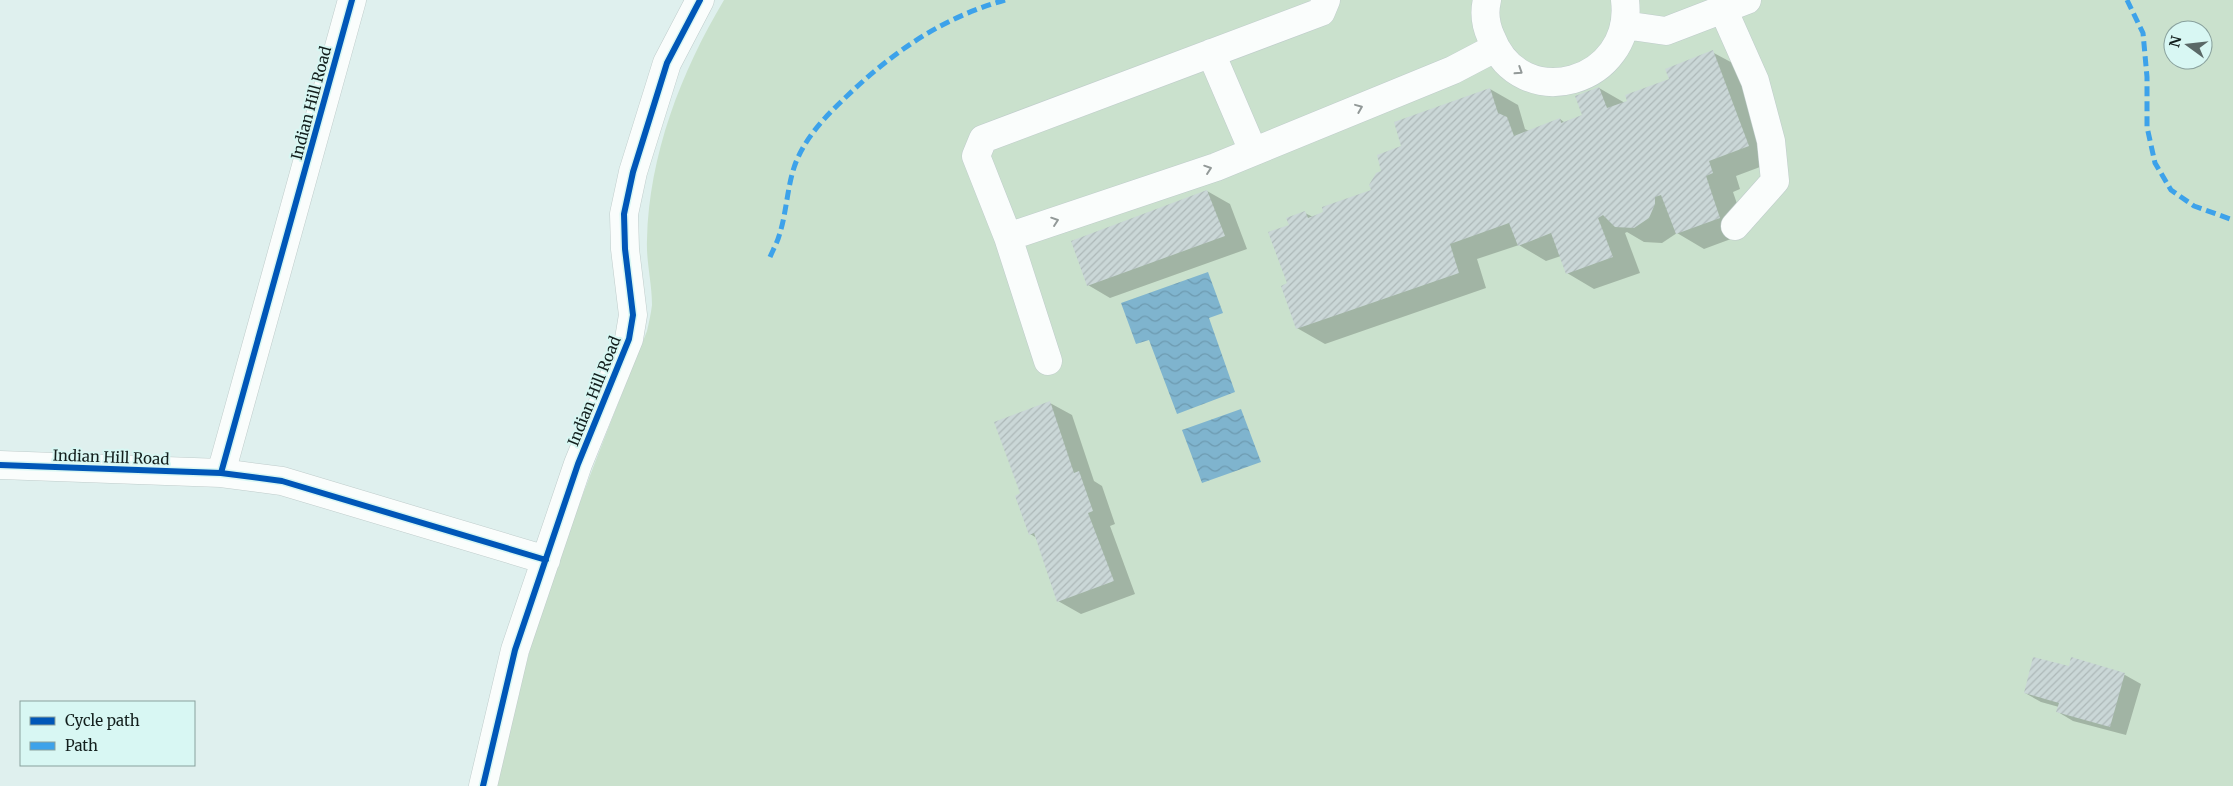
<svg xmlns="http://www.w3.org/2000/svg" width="2233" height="786" font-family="Merriweather,serif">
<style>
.green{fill:#cae1cd;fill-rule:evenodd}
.water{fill:url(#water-waves)}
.shadow{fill:#0003}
.building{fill:url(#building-hatch)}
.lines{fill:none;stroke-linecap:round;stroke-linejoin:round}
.minor-casing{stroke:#bfcccb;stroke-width:29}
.minor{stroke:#fafdfc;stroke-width:28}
.quiet{stroke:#3da2ea;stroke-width:5;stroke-dasharray:10 5;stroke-linecap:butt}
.cycleway-casing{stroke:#d8f7f3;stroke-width:9}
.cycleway{stroke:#0057b8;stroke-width:6}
.oneway{stroke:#929998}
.labels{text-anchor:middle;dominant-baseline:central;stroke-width:4;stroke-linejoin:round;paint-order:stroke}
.street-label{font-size:15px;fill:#131f1d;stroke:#d8f7f3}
</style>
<defs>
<pattern id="water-waves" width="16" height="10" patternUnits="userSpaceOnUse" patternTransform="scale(1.25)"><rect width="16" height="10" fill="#7fb4ce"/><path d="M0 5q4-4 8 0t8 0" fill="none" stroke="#6d9ab0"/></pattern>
<pattern id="building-hatch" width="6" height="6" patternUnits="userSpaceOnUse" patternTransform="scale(1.25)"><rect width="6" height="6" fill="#cad7d7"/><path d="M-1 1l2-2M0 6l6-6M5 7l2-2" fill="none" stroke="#adb8b8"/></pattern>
</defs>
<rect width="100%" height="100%" fill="#dff0ee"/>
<path class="green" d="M724,0H2233V786H496C507,738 518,690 532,643C564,537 606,434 647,331C649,322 651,313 652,305C652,283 646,261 647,240C649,155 681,72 724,0ZM2173,30H2203V60H2173Z"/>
<path class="water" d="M1208,272L1223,313L1209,318L1235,392L1177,414L1149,340L1136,344L1121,303Z
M1241,409L1261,462L1202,483L1182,430Z"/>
<path class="shadow" d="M1712,52L1740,67L1776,161L1736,176L1740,189L1733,192L1747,233L1704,249L1677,233L1662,243L1644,242L1627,232L1625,233L1640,273L1594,289L1567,273L1561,256L1546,261L1519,245L1477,259L1486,288L1325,344L1297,328L1290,225L1305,213L1313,217L1373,190L1383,172L1402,147L1490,89L1518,105L1525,129L1529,131L1560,119L1565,123L1583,116L1599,88L1625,103L1670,80Z
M1207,191L1230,204L1247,249L1110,298L1088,285Z
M1050,403L1072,415L1094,481L1102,486L1115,524L1110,526L1135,594L1081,614L1058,601L1037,538L1030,534L1022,493Z
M2072,659L2125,675L2141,684L2126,735L2073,721L2058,712L2059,707L2041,702L2025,693L2070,667Z"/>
<path class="building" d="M1713,50L1749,146L1709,161L1713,173L1706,176L1720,218L1676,234L1661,195L1655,197V204L1649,218L1634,228L1615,227L1603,215L1598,218L1613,257L1566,274L1551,233L1518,246L1509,223L1450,244L1459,273L1296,329L1281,286L1287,283L1268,232L1289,225L1286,218L1305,211L1308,218L1323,212L1322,207L1371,190L1369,185L1376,173L1381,171L1377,155L1401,146L1394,122L1490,88L1498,113L1507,117L1514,136L1560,118L1561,123L1582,115L1575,96L1599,87L1607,108L1627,101L1625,95L1669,79L1665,69Z
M1207,190L1225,236L1087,286L1071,241Z
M1050,401L1074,473L1079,471L1093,511L1088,513L1114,581L1057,602L1034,533L1029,535L1015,496L1020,493L994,422Z
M2033,657L2069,666L2071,657L2125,673L2110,727L2056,712L2059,703L2024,693Z"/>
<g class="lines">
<g class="minor-casing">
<path id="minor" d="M1487,0C1484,12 1486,26 1491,37C1521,116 1635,83 1625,0
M1723,9L1755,81L1771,141L1775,181L1735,226
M1624,25L1666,31L1747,0
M1211,53L1253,151
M1008,237L1216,167L1453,70L1495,48
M1048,361L1008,237L976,156L983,139L1321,12L1326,0
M0,465L221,473L282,481L546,560
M221,473L352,0
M483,786L515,650L578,464L629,339L633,315L625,249L624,214L633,172L667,63L700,0"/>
</g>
<use href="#minor" class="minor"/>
<path class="quiet" d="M2127,0L2143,33L2147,77V127L2155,163L2171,190L2194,206L2233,220
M770,257C773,250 777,243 779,236C787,212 787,185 796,162C807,135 827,115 847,96C894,51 942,18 1005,0"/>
<g class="cycleway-casing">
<path id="cycleway" d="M0,465L221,473L282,481L546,560
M221,473L352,0
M483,786L515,650L578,464L629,339L633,315L625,249L624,214L633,172L667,63L700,0"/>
</g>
<use href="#cycleway" class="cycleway"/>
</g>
<defs><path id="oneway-chevron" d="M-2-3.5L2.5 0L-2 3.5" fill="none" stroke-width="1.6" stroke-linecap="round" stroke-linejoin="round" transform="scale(1.25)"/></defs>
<g class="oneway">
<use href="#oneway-chevron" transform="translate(1519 71) rotate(33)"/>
<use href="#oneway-chevron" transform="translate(1359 108) rotate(-22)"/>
<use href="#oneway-chevron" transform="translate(1208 169) rotate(-19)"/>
<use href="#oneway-chevron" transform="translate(1055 221) rotate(-19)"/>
</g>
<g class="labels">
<g class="street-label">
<text transform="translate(311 103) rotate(-75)">Indian Hill Road</text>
<text transform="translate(594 391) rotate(-68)">Indian Hill Road</text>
<text transform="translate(111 457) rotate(2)">Indian Hill Road</text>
</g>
</g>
<rect x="20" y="701" width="175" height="65" fill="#d8f7f3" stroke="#89a19d"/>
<rect x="30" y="717" width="25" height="8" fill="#0057b8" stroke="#89a19d"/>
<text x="65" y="726" font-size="15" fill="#131f1d">Cycle path</text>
<rect x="30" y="742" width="25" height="8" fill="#3da2ea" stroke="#89a19d"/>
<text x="65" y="751" font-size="15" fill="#131f1d">Path</text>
<g transform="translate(2188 45) rotate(285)"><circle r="24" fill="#d8f7f3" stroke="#89a19d"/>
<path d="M0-4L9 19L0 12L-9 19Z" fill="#5a6866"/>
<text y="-8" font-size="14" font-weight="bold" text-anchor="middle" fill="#131f1d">N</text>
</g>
</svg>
